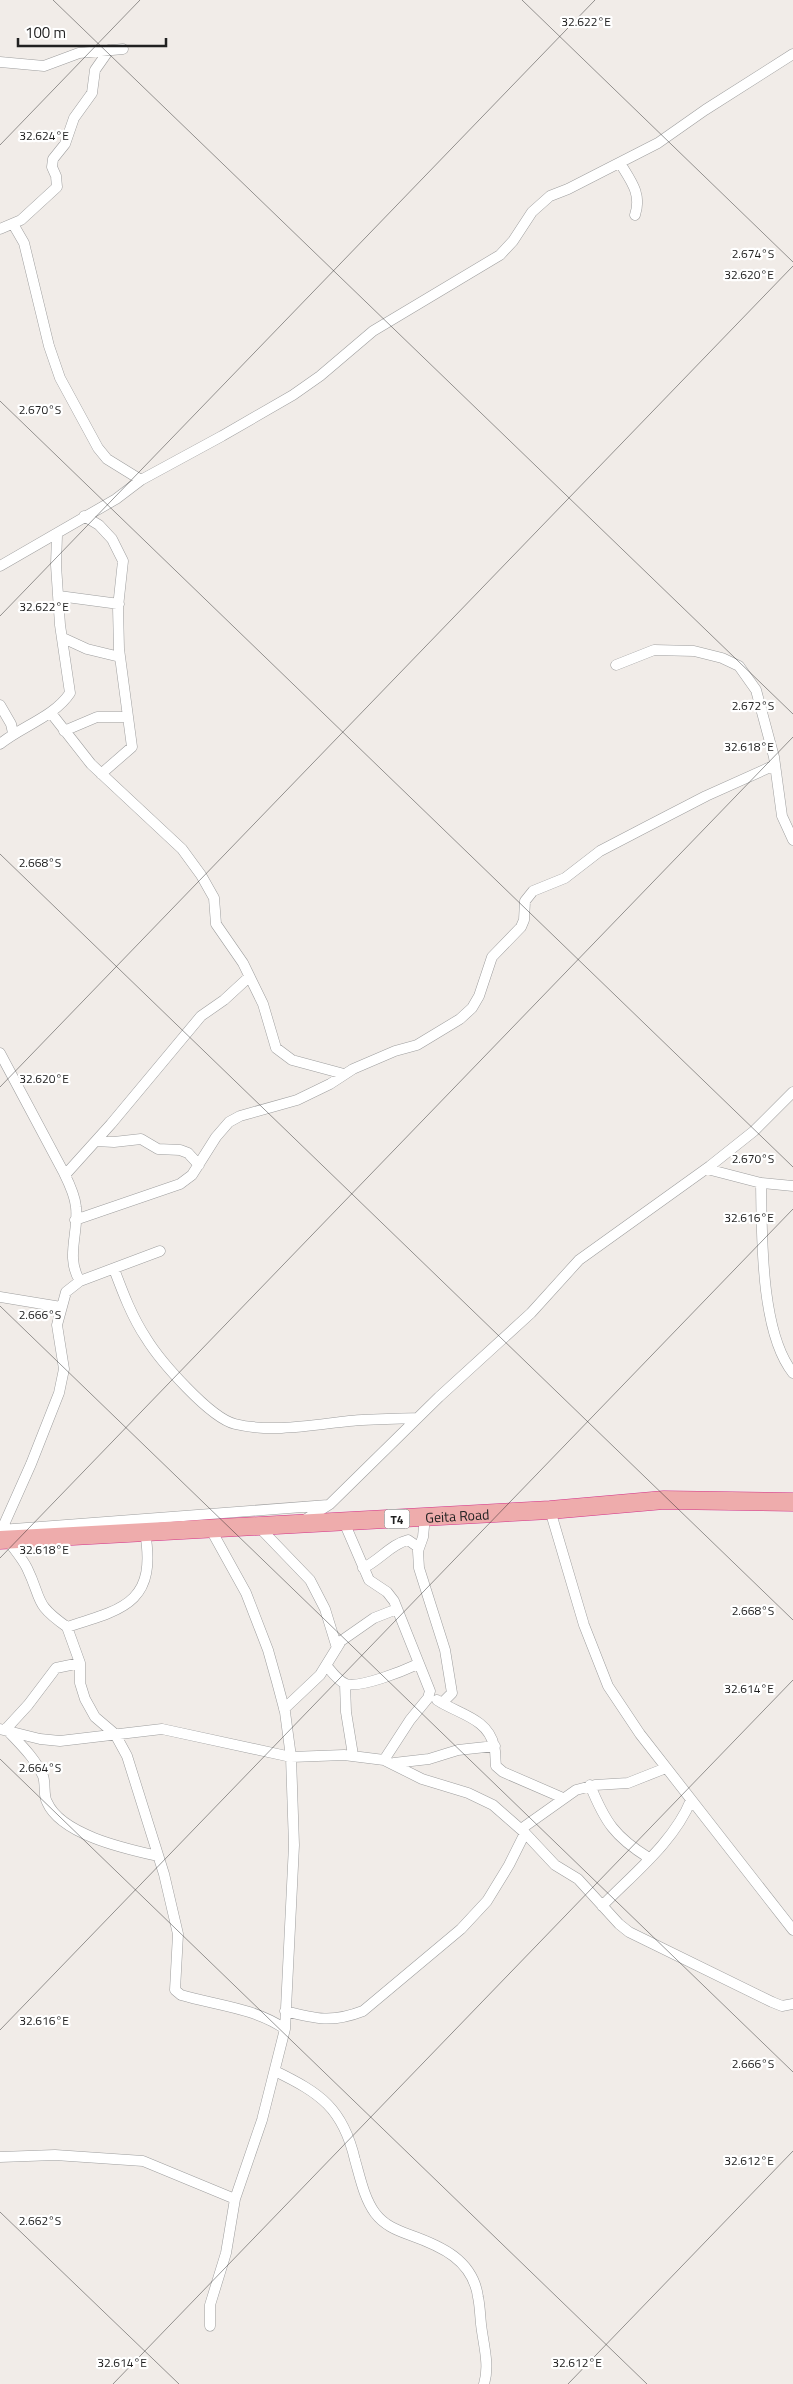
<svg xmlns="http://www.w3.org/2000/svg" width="793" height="2384" font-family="'Titillium Web',sans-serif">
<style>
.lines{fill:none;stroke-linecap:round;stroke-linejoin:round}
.minor-casing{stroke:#9e9e9e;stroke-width:11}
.trunk-casing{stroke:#d33189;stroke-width:19}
.minor{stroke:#fff;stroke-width:10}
.trunk{stroke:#eeacac;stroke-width:18}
.ticks{fill:none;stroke:#212121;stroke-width:1;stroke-opacity:0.45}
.labels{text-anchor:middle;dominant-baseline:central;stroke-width:4.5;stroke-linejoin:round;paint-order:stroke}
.shield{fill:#fff;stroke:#646464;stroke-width:1}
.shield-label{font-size:12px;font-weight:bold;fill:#212121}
.street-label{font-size:14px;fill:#212121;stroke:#fff}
.ticks-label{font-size:12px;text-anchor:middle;fill:#212121;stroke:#fff;stroke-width:4.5;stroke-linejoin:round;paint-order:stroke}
</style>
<rect width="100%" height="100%" fill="#f1ece8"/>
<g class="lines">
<g class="minor-casing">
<path id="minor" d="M0,62L44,66L79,53L123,49
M620,163C631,181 642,194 635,215
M13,224L24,243L49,346L60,378L98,448L107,459L141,480
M0,229L21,220L57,187L56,176L52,167L53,159L65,144L74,118L92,93L95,70L109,50
M84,516L99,525L112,539L123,561L118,607L119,649L132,747L101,774
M0,566L116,499L141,480L222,436L293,395L320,376L373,331L500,255L513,241L532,212L550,196L568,189L658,143L705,110L793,54
M59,596L119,604
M63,638L87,649L120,657
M616,665L654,650L694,651L722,658L739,666L756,690L774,757L782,816L793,840
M0,705L11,724L13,733
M51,713L91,764L182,849L201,875L214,898L216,924L243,963L263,1004L276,1048L292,1060L344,1074
M64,731L97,717H128
M0,744C22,726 54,717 70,693L60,625L56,565L57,535
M0,1053L64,1173C69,1183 75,1195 76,1207C79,1232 65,1258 80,1281
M96,1141L114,1142L141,1139L158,1149L180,1150L188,1153L199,1165
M707,1169L761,1183L793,1186
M65,1175L111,1124L201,1016L224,1000L249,977
M761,1183C762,1234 760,1332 793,1373
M75,1220L180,1184L192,1175L216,1137L229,1122L240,1116L297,1100L330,1084L353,1069L395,1051L417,1045L460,1019L472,1008L479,996L492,957L521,927L524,920L525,901L533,891L565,878L600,851L648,826L706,796L775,765
M114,1269C123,1293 132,1317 146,1338C160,1361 210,1418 235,1424C272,1433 312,1425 349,1421C371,1419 394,1419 417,1418
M0,1297L61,1307
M550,1510L584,1625L608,1686L640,1734L793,1930
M425,1516L423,1537L418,1551L419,1568L445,1650L452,1693L442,1703
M303,1521L330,1504L439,1397L531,1313L579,1260L710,1166L754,1131L793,1092
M344,1522L369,1580L387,1592L394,1601L430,1691L428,1698L410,1720L384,1760
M258,1526L310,1580L325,1609L337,1648
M2,1529L31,1464L59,1393L64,1369L57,1325L66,1292L80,1281L160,1251
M0,1530L328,1505
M7,1539C13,1548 22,1558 27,1568C43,1601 33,1603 67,1627C125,1609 157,1602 145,1532
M363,1568C379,1561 391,1544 408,1540L418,1547
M67,1627L80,1663V1683L85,1699L95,1717L115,1734L127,1756L164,1874L178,1934L175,1990L181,1995C215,2005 255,2008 285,2029
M326,1665C331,1671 338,1681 346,1684C361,1688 403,1671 418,1664
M345,1684L346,1712L353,1755
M437,1700C458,1714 488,1718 494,1746C496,1752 495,1759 496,1766L503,1772L563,1798
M284,1709L320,1675L341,1641L374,1618L397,1609
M0,1729L40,1739L60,1741L162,1729L291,1757L344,1755L384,1760L422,1779L468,1793L493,1805L525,1833L555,1865L578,1879L619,1924L629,1932L772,2002L782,2006L793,2004
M5,1730L28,1705L56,1668L80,1663
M8,1731C21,1745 35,1758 43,1776C46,1784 43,1795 47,1802C61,1835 127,1849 158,1856
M394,1763L429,1759L458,1750L495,1746
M590,1785C605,1822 615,1837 649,1858
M521,1829L576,1790L595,1785L628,1783L666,1768
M602,1906C633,1874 674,1842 691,1800
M285,2011C316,2019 332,2023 363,2011L461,1929L487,1901L509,1865L525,1833
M275,2071C320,2093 343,2108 355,2160C360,2177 364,2198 375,2213C384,2225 396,2230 410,2235C441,2246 473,2260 478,2297C480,2306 480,2315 481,2324C483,2343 490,2365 484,2384
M0,2157L55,2155L143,2161L235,2199
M210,2326V2305L226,2253L235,2199L262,2120L285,2029L294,1845L291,1757L285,1712L277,1682L268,1650L246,1593L210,1528"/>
</g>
<g class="trunk-casing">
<g id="trunk">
<path id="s1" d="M0,1540L550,1510L664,1500L793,1502"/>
</g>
</g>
<use href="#minor" class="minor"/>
<use href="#trunk" class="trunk"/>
</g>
<path class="ticks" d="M53,0L793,714M522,0L793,262M0,145L140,0M0,401L793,1167M0,616L595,0M0,854L793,1620M0,1087L793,266M0,1306L793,2072M0,1558L793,737M0,1759L647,2384M0,2030L793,1209M0,2212L179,2384M113,2384L793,1680M568,2384L793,2151"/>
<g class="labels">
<rect class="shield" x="384.5" y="1509.5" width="25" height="19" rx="4"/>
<g class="shield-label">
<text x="397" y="1519">T4</text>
</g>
<g class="street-label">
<text stroke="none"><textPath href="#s1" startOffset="458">Geita Road</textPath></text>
</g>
</g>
<g class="ticks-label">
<text x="586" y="26">32.622°E</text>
<text x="44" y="140">32.624°E</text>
<text x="753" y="258">2.674°S</text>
<text x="749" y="279">32.620°E</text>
<text x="40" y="414">2.670°S</text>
<text x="44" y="611">32.622°E</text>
<text x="753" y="710">2.672°S</text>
<text x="749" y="751">32.618°E</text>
<text x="40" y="867">2.668°S</text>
<text x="44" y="1083">32.620°E</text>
<text x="753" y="1163">2.670°S</text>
<text x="749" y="1222">32.616°E</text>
<text x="40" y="1319">2.666°S</text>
<text x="44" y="1554">32.618°E</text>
<text x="753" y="1615">2.668°S</text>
<text x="749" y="1693">32.614°E</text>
<text x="40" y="1772">2.664°S</text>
<text x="44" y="2025">32.616°E</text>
<text x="753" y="2068">2.666°S</text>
<text x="749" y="2165">32.612°E</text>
<text x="40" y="2225">2.662°S</text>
<text x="122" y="2367">32.614°E</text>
<text x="577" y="2367">32.612°E</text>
</g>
<path d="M18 38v8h148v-8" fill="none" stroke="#212121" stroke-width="2.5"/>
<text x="25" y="38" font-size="15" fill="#212121" stroke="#ffffff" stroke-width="4" paint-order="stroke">100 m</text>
</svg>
